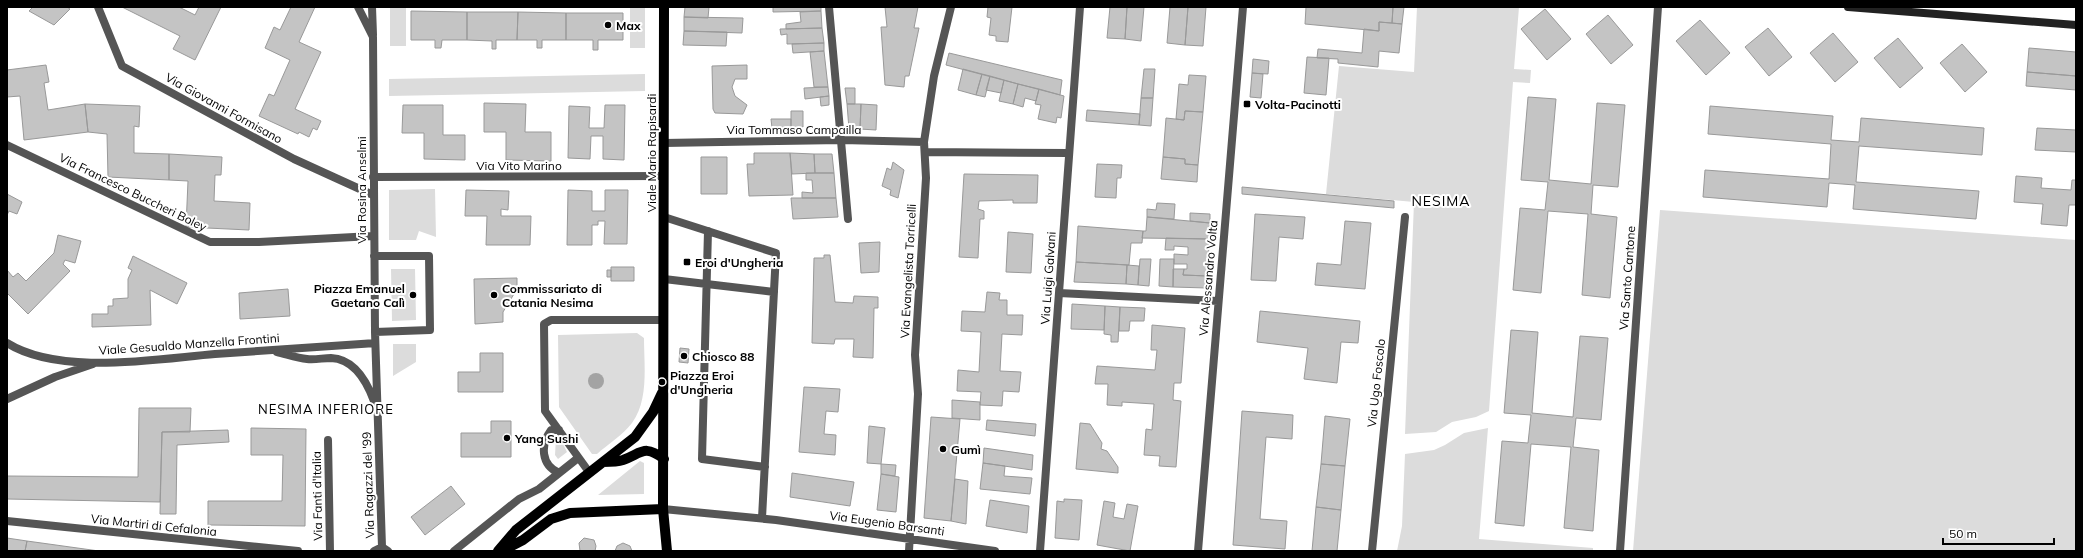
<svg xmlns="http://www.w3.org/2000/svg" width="2083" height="558" font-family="Mulish,sans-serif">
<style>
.green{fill:#dcdcdc}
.water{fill:#a3a3a3}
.building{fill:#c4c4c4;stroke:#999}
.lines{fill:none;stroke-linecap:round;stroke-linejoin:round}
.minor{stroke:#555;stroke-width:8}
.secondary{stroke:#222;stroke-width:8}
.primary{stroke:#000;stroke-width:10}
.poi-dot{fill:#000;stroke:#fff;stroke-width:1.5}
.labels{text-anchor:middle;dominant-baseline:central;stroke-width:4;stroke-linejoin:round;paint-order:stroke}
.poi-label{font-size:12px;font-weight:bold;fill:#000;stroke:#fff;text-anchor:start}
.street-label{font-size:12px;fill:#000;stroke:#fff}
.neighbourhood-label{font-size:13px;letter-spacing:1px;fill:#000;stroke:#fff}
.quarter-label{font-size:14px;letter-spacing:1px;fill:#000;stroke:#fff}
</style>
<rect width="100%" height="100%" fill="#fff"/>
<path class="green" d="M390,7H406V46H390Z
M630,7H645V48H630Z
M1417,7H1519L1514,69L1531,70L1530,83L1513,82L1489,411L1476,417L1452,422L1436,432L1405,434L1414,202L1326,194L1339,66L1414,72Z
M645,74V91L389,96V79Z
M435,189L436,237L419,231L416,240H389V190Z
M1660,210L2076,240V551H1633Z
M391,269H415L416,320L392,321Z
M637,333L644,338C644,365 649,400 632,423C623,435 608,444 597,454H592L559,407L558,335Z
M393,344H416V362L393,376Z
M1488,428L1479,539L1593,548V551H1397L1402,526L1405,454L1434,450L1445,445L1464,433Z
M556,438L561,440L567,452L558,459L555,455Z
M640,461L644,463V494L598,495Z"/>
<path class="water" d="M588 381a8 8 0 1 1 16 0a8 8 0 1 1-16 0Z"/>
<path class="building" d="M33,7H67L70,9L54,25L29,11Z
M122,7H179L195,15L199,7H221L195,60L173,49L180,36Z
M291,7H315L299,42L321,52L295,109L321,121L317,130L313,128L309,137L299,132L298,134L259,116L269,94L274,96L290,60L265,48L274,27L280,30Z
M685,7H709L708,18L684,17Z
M773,7H821V11L773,12Z
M885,7H918L914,28H919L909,76H905L904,87L885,85L881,27H887Z
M988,7H1012L1008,42L996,41V36L989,35L991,18L987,17Z
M1110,7H1127L1125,39L1107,38Z
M1127,7H1144L1141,41L1125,39Z
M1170,7H1188L1185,45L1167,43Z
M1188,7H1206L1203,46L1185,45Z
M1306,7H1393L1392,23L1379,22V31L1305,24Z
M1393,7H1404L1402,24L1392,23Z
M1545,9L1571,39L1547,60L1521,29Z
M411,11L467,12V40H442L441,48H435V40H411Z
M821,11L822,28L786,29V24L801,22L800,12Z
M467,12H518L517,40H496V49H492V41L467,40Z
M518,12L566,13V40H542V48H537V40H517Z
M566,13H623V40H598V50H593V40H566Z
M1608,15L1633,45L1611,64L1586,34Z
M684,17L743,18L742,33L684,31Z
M1700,20L1730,53L1706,75L1676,41Z
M1379,22L1402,24L1399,53L1379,51L1378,67L1338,63V59L1317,58L1318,49L1362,53L1364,29L1379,31Z
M822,28L824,43L787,44V34L781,35L780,29Z
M1768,28L1792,57L1769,76L1745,47Z
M684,31L727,32L726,46L683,45Z
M1833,33L1858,62L1835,82L1810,53Z
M1898,38L1923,68L1900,88L1874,58Z
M824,43V51L793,53L792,44Z
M1962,44L1987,72L1965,92L1940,63Z
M2029,48L2076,52V76L2027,72Z
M824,51L828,87H814L810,52Z
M949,53L1062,80L1060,95L946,65Z
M1307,57L1329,58L1326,95L1304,93Z
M1253,59L1269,61L1268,74L1252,73Z
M46,65L49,82L44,83L48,110L85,104L88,132L24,140L20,96L7,97V70Z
M747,65V79H735L732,87L735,96L747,105L743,114L715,113L713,109L712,66Z
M963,69L982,74L976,95L958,90Z
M1144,69H1155L1153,98H1141Z
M2027,72L2076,76V90L2026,86Z
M1252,73L1263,74L1261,98L1250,97Z
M982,74L990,76L985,97L976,95Z
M1189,75L1206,76L1203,112L1185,111L1184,120L1176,119L1179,84L1188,85Z
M990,76L1004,80L1001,93L986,90Z
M1004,80L1018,84L1013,104L999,101Z
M1018,84L1039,89L1036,101L1025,98L1023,107L1013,104Z
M828,87L829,96L805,99L804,88Z
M845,88H855V104H847Z
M1039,89L1064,96L1061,118L1057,117L1056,123L1038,119L1041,105L1035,104Z
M829,96V105L821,106L820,97Z
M1528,97L1556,99L1549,180L1591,184L1597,103L1625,105L1618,187L1593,185L1591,214L1617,217L1610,298L1582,295L1588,214L1548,211L1541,293L1513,290L1520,208L1545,210L1548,182L1521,180Z
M1141,98H1153L1151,126L1139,125Z
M484,103L526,104L525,132H551V161L506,160V132H484Z
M85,104L140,106L139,127L134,126V153L169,154V180L108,177L107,134L88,132Z
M847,104H861L860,129H849Z
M861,104L877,105L876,130L860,129Z
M403,105H443V135H465V160L424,159V133H402Z
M605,105H625L624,160L603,159V136H591L590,159L568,158L569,106L590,107L589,128H604Z
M1710,106L1833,116L1831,140L1859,142L1861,118L1984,128L1982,155L1859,146L1856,182L1979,191L1976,219L1853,209L1855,185L1829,183L1827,207L1703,197L1705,170L1829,179L1831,144L1708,134Z
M1087,110L1140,114L1139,125L1086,121Z
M791,111H803V127L791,128Z
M1185,111L1203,112L1198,165L1185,164V159L1163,157L1166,118L1184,120Z
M771,119H791V128H772Z
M2037,128L2076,130V152L2035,150Z
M754,153H790L793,195L749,196L747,164H754Z
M790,153L814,154L815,173L792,174Z
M169,154L222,157L221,175H215L214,201L250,203L249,230L186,227L188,181L169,180Z
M814,154H832L834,173H815Z
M701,157H727V194H701Z
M1163,157L1185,159V164L1198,165L1197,182L1161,179Z
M893,162L904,170L898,198L890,195L891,190L882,186L887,168L891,170Z
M1097,164L1122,165L1121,178H1117L1116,198L1095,197Z
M806,173H834L836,198H802V192L813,193L812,180H806Z
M964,174L1038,175L1037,203H1013V200L979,201L978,209L984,211V219H980L978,258L959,257Z
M2016,176L2042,178L2041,188L2071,190L2072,180H2076V205H2069L2067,226L2041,224L2043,204L2014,202Z
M1242,187L1394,201V208L1242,194Z
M466,190L509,191L508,210L501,209V216H531L530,245H486L487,216H465Z
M568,190L592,191V211H605V190H628L627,244H604L605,221H598V225H592V245H567Z
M7,194L22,202L17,214L9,211L7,215Z
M791,198H836L838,217L793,219Z
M1157,203L1175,204L1174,219L1147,217V209L1156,210Z
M1190,213L1210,214V223L1190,221Z
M1255,214L1305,217L1303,239L1279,237L1276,281L1251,280Z
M1147,217L1210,223L1209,239L1142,238L1143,231H1146Z
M1345,221L1371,223L1365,289L1315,285L1317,263L1341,265Z
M1078,226L1143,231L1142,243H1131L1129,265L1076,262Z
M1008,232L1033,234L1031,273L1006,272Z
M58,235L81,241L75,263L65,260L63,264L70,271L28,314L7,293V270L13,277L18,273L26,281L54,253Z
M1166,238L1209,239L1208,276L1183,275L1184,269H1187V264H1174V254L1188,255V247L1174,246V250H1165Z
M880,242L879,272L861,273L859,243Z
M824,255H830L835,302L853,303L854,296L878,297V308H874L873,358L853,357L854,339H835L834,344L812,343L814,258H824Z
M133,256L187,283L177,304L150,290L151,325L92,327V314H108V306H113V299L128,298V279L132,270L128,268Z
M1140,259H1151L1149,286L1138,285Z
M1160,259H1174L1173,287L1159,286Z
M1076,262L1127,265L1126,284L1074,282Z
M1127,265L1139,266L1138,285L1126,284Z
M611,267H634V281H611Z
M1173,269H1184L1183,275L1208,276L1207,288L1173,287Z
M607,270H611V277H607Z
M517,278V289L503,312V322L475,324L474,279Z
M288,289L290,316L240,319L239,293Z
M987,292L1000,293L999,300H1007V315H1023L1022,335L1002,334L1000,371L1021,372L1019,392L1003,391L1002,406L980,405L981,392L957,391L958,370L979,372L981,332L961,331L962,311L985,312Z
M1072,304L1105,306L1104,330L1071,329Z
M1105,306L1120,307L1118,342H1111V335L1104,334Z
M1120,307L1145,308L1144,321H1130L1129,331H1119Z
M1260,311L1360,321L1358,343L1341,342L1337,383L1304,379L1308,348L1257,342Z
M1152,325L1185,328L1181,383H1174L1173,400L1181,401L1176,467L1159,466L1160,456L1144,455L1146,429L1152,430L1154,404L1122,402V406L1107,405L1108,384H1095L1097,366L1155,370L1157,350H1151Z
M1511,330L1538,332L1532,413L1573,417L1580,336L1608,338L1601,420L1576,418L1573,447L1599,450L1593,531L1564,528L1571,447L1531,444L1524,526L1495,523L1502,441L1528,443L1531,415L1504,413Z
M680,348L689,349L688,363L679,362Z
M480,353H503V392H458V372H480Z
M804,387L840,389L838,412L826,411L824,434L836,435L835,455L799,452Z
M952,400L980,402V420L952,418Z
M139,408H191L190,432H162L160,502L7,499V476L138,477Z
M1242,411L1293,415L1292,439L1266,437L1260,519L1287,521L1285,549L1233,545Z
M1325,416L1350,419L1345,466L1321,464Z
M931,417L960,419L951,521L924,518Z
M987,420L1036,424L1035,436L986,430Z
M491,421H511V457H461V433H491Z
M1080,423L1090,424L1102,443L1101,449L1107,451L1118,467V473L1076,469Z
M869,426L885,428L881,464L867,463Z
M251,428L306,429L305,526L208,525V501H282L283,455H251Z
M228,430L229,442L177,445L176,514H160L162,432Z
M984,448L1033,455L1032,470L983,463Z
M983,463L1005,466L1004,476L1032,478L1030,494L980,489Z
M881,464L896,465L895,476L881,474Z
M1321,464L1345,466L1341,510L1316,507Z
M792,473L854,482L850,506L790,497Z
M881,474L899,477L896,512L877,510Z
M955,479L968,481L966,524L951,521Z
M451,486L465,504L425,535L411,517Z
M1064,499L1082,500L1079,540L1055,538L1057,501L1064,502Z
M990,500L1029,506L1027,533L986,526Z
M1104,501L1115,503L1113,517L1124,519L1127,504L1138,506L1130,551L1097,545Z
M1316,507L1341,510L1337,551H1312Z
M7,538L27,541L25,551H7Z
M584,538L594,540L596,546L595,551H580L579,543Z
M27,541L99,551H25Z
M623,543L630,546L632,551H615L617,546Z"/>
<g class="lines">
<path class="minor" d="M98,7L122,66L294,159L373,195
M358,7L373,37L375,332L382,547L388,551
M372,7L373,35
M829,7L848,219
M664,143L842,140L924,142
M7,145L210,242H259L373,236
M925,152L1069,153
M373,177L664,176
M664,217L776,253L762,518
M708,231L702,459L765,467
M374,256H429L430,330L375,332
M664,279L774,292
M1059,293L1218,301
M7,343C60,376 155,359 215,354C269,350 322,347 375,343
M277,352C286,354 297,358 307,359C315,360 323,358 331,358C355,359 367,382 374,401
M7,399L55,377L93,364
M328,440L330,551
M589,472L545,411L544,324L551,320H664
M559,473C541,465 540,445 551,430H559
M663,509L776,520L995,551
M7,521L298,551
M374,551L382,547
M454,551L519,499L539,489L578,458
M909,551L918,394L915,355L926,178L924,142L934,76L951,7
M1040,551L1080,7
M1198,551L1243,7
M1372,551L1405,217
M1620,551L1658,7"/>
<path class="secondary" d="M1848,7L2076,25"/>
<path class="primary" d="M664,7L663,509L667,551
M603,462C610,462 617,462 623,460C642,453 644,444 664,459
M498,551L516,530L635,437L653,412L662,393
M502,551L523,540L551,519L570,513L663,509"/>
</g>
<g class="poi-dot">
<circle cx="608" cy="25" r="4"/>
<rect x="1243" y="100" width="8" height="8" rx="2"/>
<rect x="683" y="258" width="8" height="8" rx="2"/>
<circle cx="413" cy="295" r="4"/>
<circle cx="494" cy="295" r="4"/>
<circle cx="684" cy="356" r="4"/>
<circle cx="662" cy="382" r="4"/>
<circle cx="507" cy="438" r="4"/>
<circle cx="943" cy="449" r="4"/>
</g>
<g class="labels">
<g class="poi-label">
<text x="616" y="25">Max</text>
<text x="1255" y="104">Volta-Pacinotti</text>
<text x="695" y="262">Eroi d'Ungheria</text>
<text x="405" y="288" text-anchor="end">Piazza Emanuel<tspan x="405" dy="14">Gaetano Calì</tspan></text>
<text x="502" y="288">Commissariato di<tspan x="502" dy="14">Catania Nesima</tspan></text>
<text x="692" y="356">Chiosco 88</text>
<text x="670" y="375">Piazza Eroi<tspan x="670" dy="14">d'Ungheria</tspan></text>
<text x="515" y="438">Yang Sushi</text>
<text x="951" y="449">Gumì</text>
</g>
<g class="street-label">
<text transform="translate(224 108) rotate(29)">Via Giovanni Formisano</text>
<text x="794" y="129">Via Tommaso Campailla</text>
<text transform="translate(651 153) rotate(-90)">Viale Mario Rapisardi</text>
<text x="519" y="165">Via Vito Marino</text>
<text transform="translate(361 190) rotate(-90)">Via Rosina Anselmi</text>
<text transform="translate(133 192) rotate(26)">Via Francesco Buccheri Boley</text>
<text transform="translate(908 271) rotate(-87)">Via Evangelista Torricelli</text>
<text transform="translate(1048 278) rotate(-86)">Via Luigi Galvani</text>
<text transform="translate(1208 278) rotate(-85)">Via Alessandro Volta</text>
<text transform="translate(1627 278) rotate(-86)">Via Santo Cantone</text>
<text transform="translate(189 344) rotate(-4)">Viale Gesualdo Manzella Frontini</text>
<text transform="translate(1376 383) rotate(-84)">Via Ugo Foscolo</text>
<text transform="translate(368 485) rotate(-92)">Via Ragazzi del '99</text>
<text transform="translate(317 496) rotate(-91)">Via Fanti d'Italia</text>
<text transform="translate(887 523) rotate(8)">Via Eugenio Barsanti</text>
<text transform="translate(154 525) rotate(6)">Via Martiri di Cefalonia</text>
</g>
<g class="neighbourhood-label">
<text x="326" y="409">NESIMA INFERIORE</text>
</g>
<g class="quarter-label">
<text x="1441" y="201">NESIMA</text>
</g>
</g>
<rect width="2083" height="558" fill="none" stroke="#000000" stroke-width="16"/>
<path d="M1943 538v6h111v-6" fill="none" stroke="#000000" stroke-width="2"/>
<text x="1949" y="538" font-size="12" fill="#000000" stroke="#ffffff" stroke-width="3" paint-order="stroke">50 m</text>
</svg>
